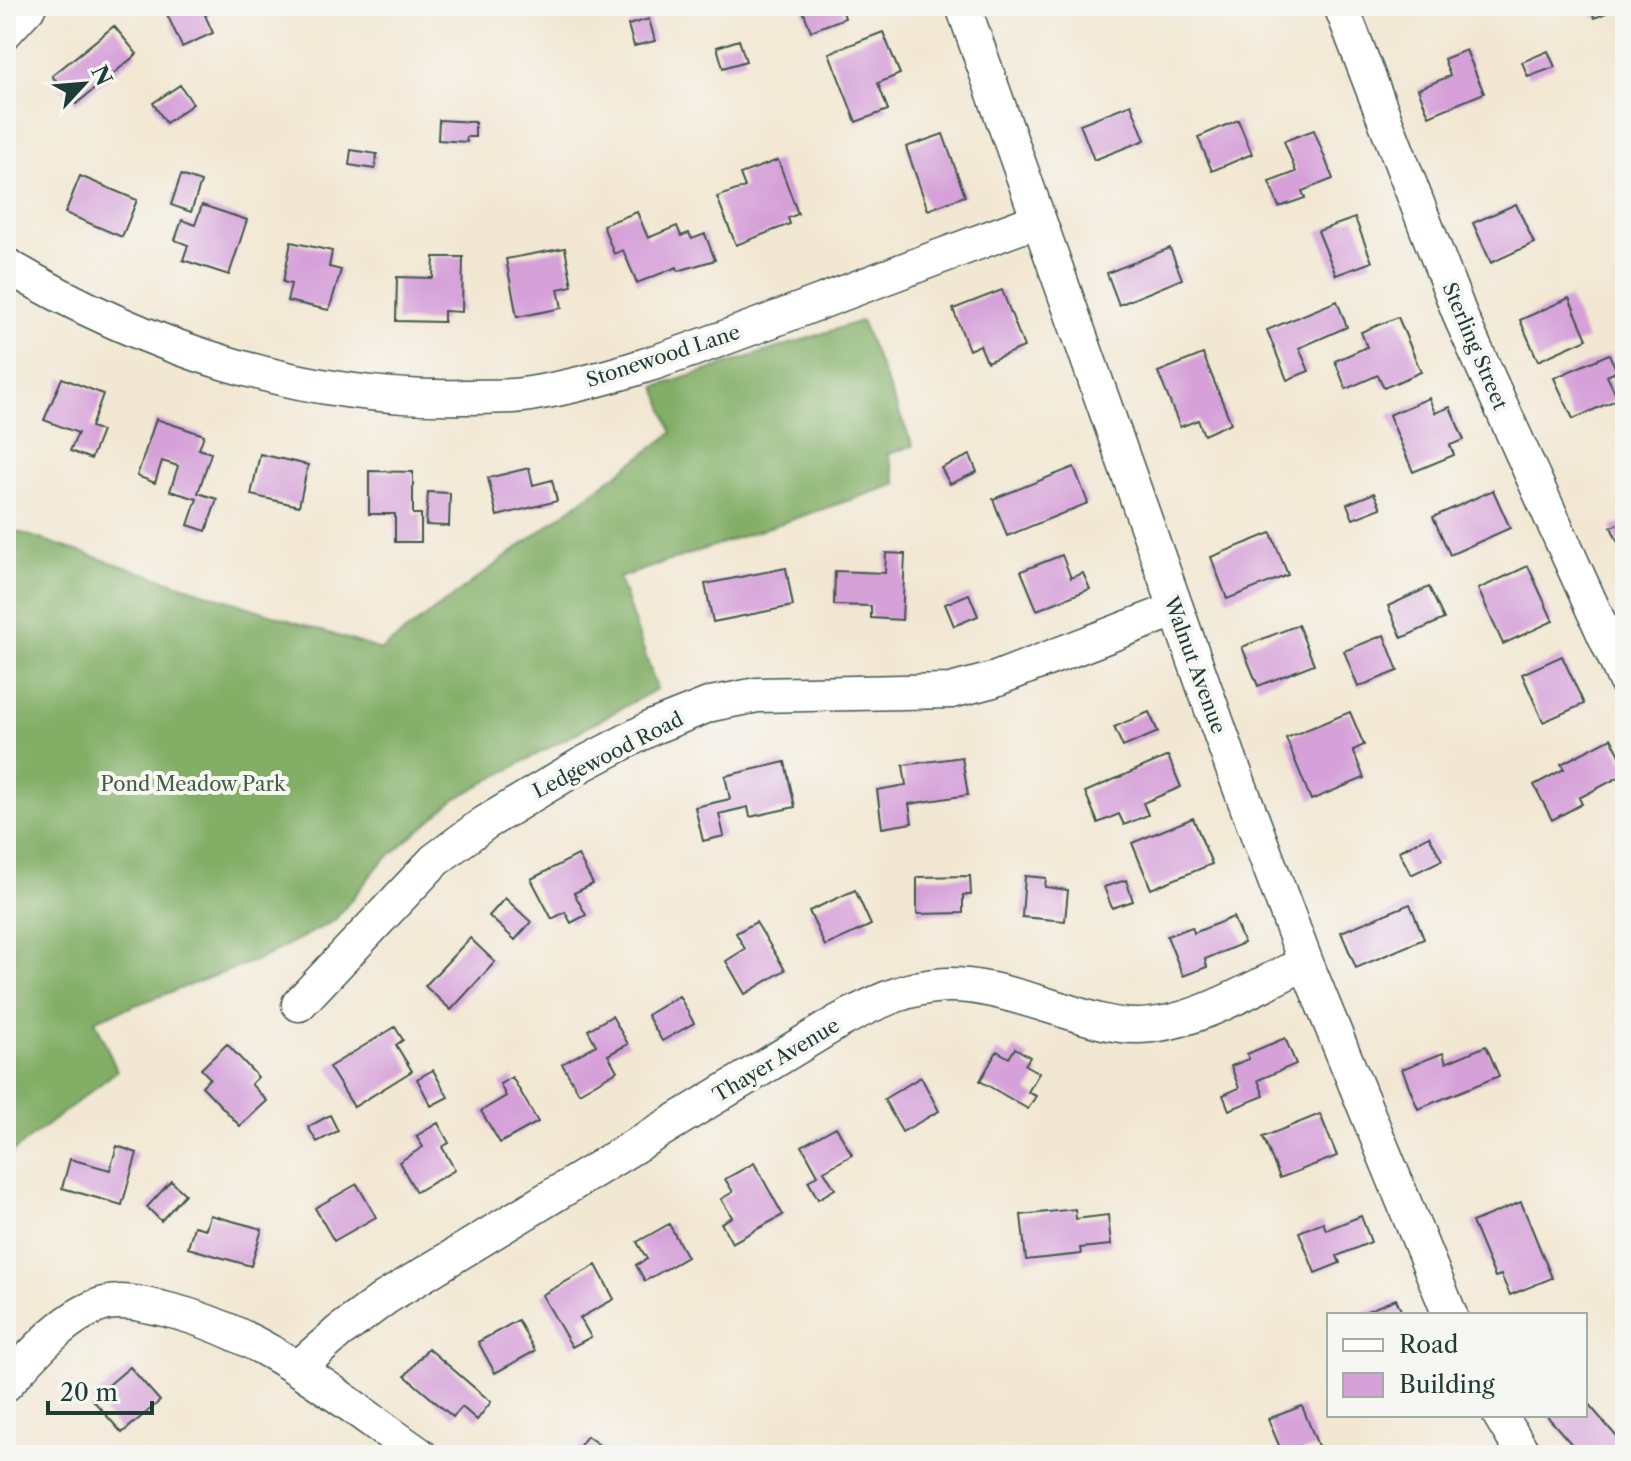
<svg xmlns="http://www.w3.org/2000/svg" width="1631" height="1461" font-family="'Libre Caslon Text',serif">
<style>
.forest{fill:#82ae66;stroke:#50764d;stroke-width:2}
.building{fill:#d6a1d9}
.lines{fill:none;stroke-linecap:round;stroke-linejoin:round}
.street-casing{stroke:#3f564c;stroke-width:37}
.street{stroke:#fff;stroke-width:34}
.labels{text-anchor:middle;dominant-baseline:central;stroke-width:8;stroke-linejoin:round;paint-order:stroke}
.street-label{font-size:20px;fill:#1f3d34;stroke:#f6f6f2}
.park-label{font-size:20px;fill:#406044;stroke:#f6f6f2}
</style>
<rect width="100%" height="100%" fill="#f6f6f2"/>
<filter id="ink" filterUnits="userSpaceOnUse"><feTurbulence type="fractalNoise" baseFrequency=".0125" numOctaves="2"/><feDisplacementMap in="SourceGraphic" scale="16" xChannelSelector="R" yChannelSelector="G"/><feConvolveMatrix kernelMatrix="1 2 1 2 8 2 1 2 1" color-interpolation-filters="sRGB"/></filter>
<filter id="wash" filterUnits="userSpaceOnUse"><feTurbulence type="fractalNoise" baseFrequency=".006" numOctaves="4" result="noise"/><feDisplacementMap in="SourceGraphic" scale="32" xChannelSelector="R" yChannelSelector="G"/><feGaussianBlur stdDeviation="1.8" result="paint"/><feColorMatrix in="noise" values="0 0 0 0 0 0 0 0 0 0 0 0 0 0 0 0 0 1.4 0 .05"/><feComposite in="paint" operator="in"/></filter>
<g filter="url(#wash)">
<rect width="100%" height="100%" fill="#f2e7d2"/>
<path class="forest" d="M861,321L913,446L888,454L897,484L619,578L657,689L455,799L380,864L334,921L260,959L95,1020L117,1071L6,1157V528L381,650L672,433L656,387Z"/>
<g id="blocks">
<path class="building" d="M179,6H225L205,15L213,33L182,47L166,12Z
M262,6H299V7L264,15Z
M841,6L845,18L811,31L802,8Z
M1589,6H1621L1595,18Z
M649,19L655,41L634,46L628,25Z
M114,26L137,54L76,104L52,76Z
M883,32L900,74L878,83L888,110L856,122L829,53Z
M739,40L746,61L723,68L717,47Z
M1466,50L1484,93L1429,116L1418,89L1450,76L1444,59Z
M1548,51L1555,67L1528,77L1522,62Z
M180,85L193,104L166,123L153,103Z
M1131,104L1145,140L1094,160L1080,124Z
M439,120L475,122V137H466L467,142L438,140Z
M1238,120L1252,154L1212,171L1198,137Z
M1314,130L1333,179L1302,191L1305,198L1279,207L1269,182L1296,172L1284,141Z
M943,134L965,196L928,210L906,147Z
M351,150L377,154L375,169L349,165Z
M778,160L798,214L788,218L790,224L736,245L717,197L745,187L740,174Z
M181,175L201,182L191,212L171,205Z
M80,176L137,200L122,237L65,213Z
M1516,204L1534,243L1491,263L1473,223Z
M202,205L247,220L229,275L183,260L188,245L175,240L182,220L195,225Z
M637,212L648,238L677,226L681,236L689,233L692,239L705,234L715,260L678,271L677,267L637,283L623,250L614,254L603,225Z
M1355,218L1372,262L1336,275L1318,231Z
M291,242L332,251L329,267L341,270L329,310L287,301L291,284L283,282Z
M565,248L572,286L558,289L562,308L517,317L506,259Z
M1170,248L1182,279L1119,305L1107,273Z
M434,257H463L462,312L444,311V322L396,321L397,277L433,278Z
M1002,290L1024,347L987,362L980,345L969,350L953,309Z
M1569,298L1587,339L1538,361L1520,320Z
M1337,301L1347,327L1299,348L1309,371L1287,380L1267,330Z
M1398,317L1421,372L1384,388L1378,375L1346,389L1335,361L1367,347L1361,332Z
M1203,354L1231,423L1204,435L1198,420L1180,427L1158,372Z
M1609,354L1617,371L1607,376L1618,399L1573,419L1554,378Z
M62,378L103,394L91,427L102,431L91,459L70,451L78,433L44,420Z
M1429,398L1435,413L1450,407L1464,440L1450,445L1454,455L1413,472L1389,415Z
M156,419L204,435L199,449L211,453L198,493L217,499L206,531L188,525L197,499L170,491L178,466L162,461L155,483L137,476Z
M260,454L308,465L299,506L251,495Z
M970,455L977,472L950,484L941,468Z
M1074,467L1088,503L1007,536L993,499Z
M529,468L533,485L552,480L557,501L497,516L488,478Z
M369,471L413,472V514H421V542H395V514H369Z
M1493,490L1510,528L1450,555L1433,517Z
M428,492L450,493L449,526L426,525Z
M1374,493L1381,508L1353,519L1347,504Z
M1625,521V558L1611,527Z
M1271,533L1288,575L1227,599L1211,557Z
M886,553L905,554L902,620L871,618V606L834,605L835,571L885,573Z
M1062,555L1071,578L1083,573L1090,589L1037,610L1021,571Z
M1528,566L1553,621L1503,644L1478,589Z
M786,568L793,606L713,622L705,584Z
M1429,587L1444,619L1402,638L1388,606Z
M969,594L978,616L954,626L945,604Z
M1298,625L1314,664L1258,686L1242,647Z
M1384,635L1398,671L1358,687L1344,651Z
M1562,656L1584,704L1543,722L1522,674Z
M1149,712L1158,732L1123,747L1114,727Z
M1350,712L1364,745L1353,750L1364,778L1311,800L1286,738Z
M1611,738L1625,765V774L1579,798L1582,804L1552,820L1534,785L1564,769L1561,764Z
M1168,756L1181,787L1143,803L1148,815L1124,825L1119,814L1098,823L1085,792Z
M962,757L968,795L909,804L912,823L882,828L877,790L906,785L903,765Z
M785,762L795,807L750,817L748,807L719,814L724,836L703,841L695,807L730,799L725,776Z
M1193,818L1212,864L1151,889L1132,843Z
M1429,836L1442,860L1411,875L1399,851Z
M578,855L593,884L574,893L586,915L571,923L565,912L552,919L531,879Z
M970,876L971,895H963V913L917,914V877Z
M1025,876L1046,878L1045,887L1068,890L1065,921L1022,917Z
M1126,880L1133,901L1112,908L1104,887Z
M855,890L871,925L825,946L809,911Z
M505,898L531,922L515,940L489,916Z
M1410,904L1424,939L1356,968L1341,932Z
M1233,917L1244,943L1205,959L1207,967L1183,976L1167,936L1192,927L1194,933Z
M756,922L785,970L745,994L726,961L745,949L736,933Z
M470,938L495,962L451,1010L425,986Z
M679,996L694,1023L662,1041L647,1015Z
M612,1016L628,1044L608,1055L617,1071L579,1093L562,1064L596,1045L588,1030Z
M395,1027L403,1040L396,1045L412,1071L354,1107L329,1067Z
M1285,1038L1296,1064L1258,1080L1264,1096L1229,1110L1223,1095L1239,1088L1231,1066L1249,1059L1247,1054Z
M227,1044L258,1077L251,1084L267,1101L240,1126L202,1086L210,1078L201,1069Z
M1486,1046L1499,1076L1418,1109L1402,1069L1443,1053L1446,1063Z
M1015,1048L1030,1057L1025,1065L1039,1073L1028,1092L1036,1096L1028,1109L980,1081L997,1051L1009,1058Z
M433,1070L448,1097L431,1106L417,1079Z
M512,1077L538,1122L500,1143L481,1111L506,1096L500,1084Z
M921,1077L939,1111L902,1132L884,1099Z
M1320,1114L1337,1156L1280,1178L1263,1137Z
M330,1115L338,1131L317,1142L308,1127Z
M438,1123L449,1143L442,1147L455,1170L416,1192L399,1162L423,1147L416,1136Z
M836,1127L852,1155L824,1171L835,1189L818,1199L808,1181L818,1175L802,1146Z
M117,1146L137,1153L122,1205L62,1188L70,1159L110,1170Z
M754,1163L783,1215L732,1243L721,1223L732,1217L721,1199L733,1192L725,1179Z
M171,1181L185,1194L161,1221L147,1207Z
M357,1184L376,1217L334,1241L315,1208Z
M1521,1202L1552,1278L1510,1295L1501,1275L1495,1277L1472,1222Z
M1075,1209L1076,1219L1108,1215L1111,1245L1080,1248L1081,1254L1026,1260L1021,1215Z
M210,1215L262,1229L251,1266L188,1248L194,1226L206,1229Z
M1361,1216L1371,1242L1337,1256L1340,1263L1315,1273L1299,1232L1323,1222L1326,1230Z
M669,1224L687,1257L645,1281L636,1265L647,1259L637,1242Z
M596,1265L614,1299L580,1318L591,1337L572,1347L542,1295Z
M1396,1299L1403,1315H1357Z
M518,1320L535,1351L495,1373L478,1342Z
M428,1348L491,1402L477,1420L462,1407L453,1417L405,1376Z
M130,1367L160,1401L122,1433L92,1399Z
M1585,1400L1623,1444L1610,1455H1581L1546,1415H1585Z
M1302,1406L1318,1446L1296,1455H1283L1268,1419Z
M587,1436L613,1455H573Z"/>
</g>
</g>
<g filter="url(#ink)">
<use href="#blocks" fill-opacity="0" stroke="#3f564c" stroke-width="2"/>
<g class="lines">
<g class="street-casing">
<path id="street" d="M963,6L1232,766L1306,963L1450,1315
M1341,6L1462,320L1625,680
M6,31L29,6
M6,265C144,347 302,401 464,397C486,396 509,398 530,394C616,380 697,348 778,318C865,285 951,252 1038,220
M299,1004L435,860L485,823L581,765L653,727L711,704L757,695L951,691L993,680L1174,610
M300,1366L339,1332L385,1298L838,1022C927,974 957,977 1053,1007C1080,1015 1107,1026 1136,1026C1194,1026 1255,986 1306,963
M6,1384C32,1355 65,1315 104,1304C123,1299 145,1305 164,1309C264,1332 338,1398 420,1455
M1500,1415L1524,1455"/>
</g>
<use href="#street" class="street"/>
</g>
</g>
<g class="labels">
<g class="street-label">
<text transform="translate(1475 346) rotate(67)">Sterling Street</text>
<text transform="translate(663 356) rotate(-18)">Stonewood Lane</text>
<text transform="translate(1195 665) rotate(70)">Walnut Avenue</text>
<text transform="translate(608 755) rotate(-27)">Ledgewood Road</text>
<text transform="translate(776 1060) rotate(-31)">Thayer Avenue</text>
</g>
<g class="park-label">
<text x="193" y="784">Pond Meadow Park</text>
</g>
</g>
<rect width="1631" height="1461" fill="none" stroke="#f6f6f2" stroke-width="32"/>
<rect x="1327" y="1313" width="260" height="104" fill="#f6f6f2" stroke="#a0aca6" stroke-width="2"/>
<rect x="1343" y="1339" width="40" height="12" fill="#ffffff" stroke="#a0aca6" stroke-width="2"/>
<text x="1399" y="1353" font-size="24" fill="#1f3d34">Road</text>
<rect x="1343" y="1373" width="40" height="24" fill="#d6a1d9" stroke="#a0aca6" stroke-width="2"/>
<text x="1399" y="1393" font-size="24" fill="#1f3d34">Building</text>
<g transform="translate(84 84) rotate(64)" stroke="#f6f6f2" stroke-width="6" paint-order="stroke">
<path d="M0-6L14 30L0 20L-14 30Z" fill="#1f3d34"/>
<text y="-12" font-size="22" font-weight="bold" text-anchor="middle" fill="#1f3d34">N</text>
</g>
<path d="M48 1401v12h104v-12" fill="none" stroke="#1f3d34" stroke-width="4"/>
<text x="60" y="1401" font-size="24" fill="#1f3d34" stroke="#f6f6f2" stroke-width="6" paint-order="stroke">20 m</text>
</svg>
